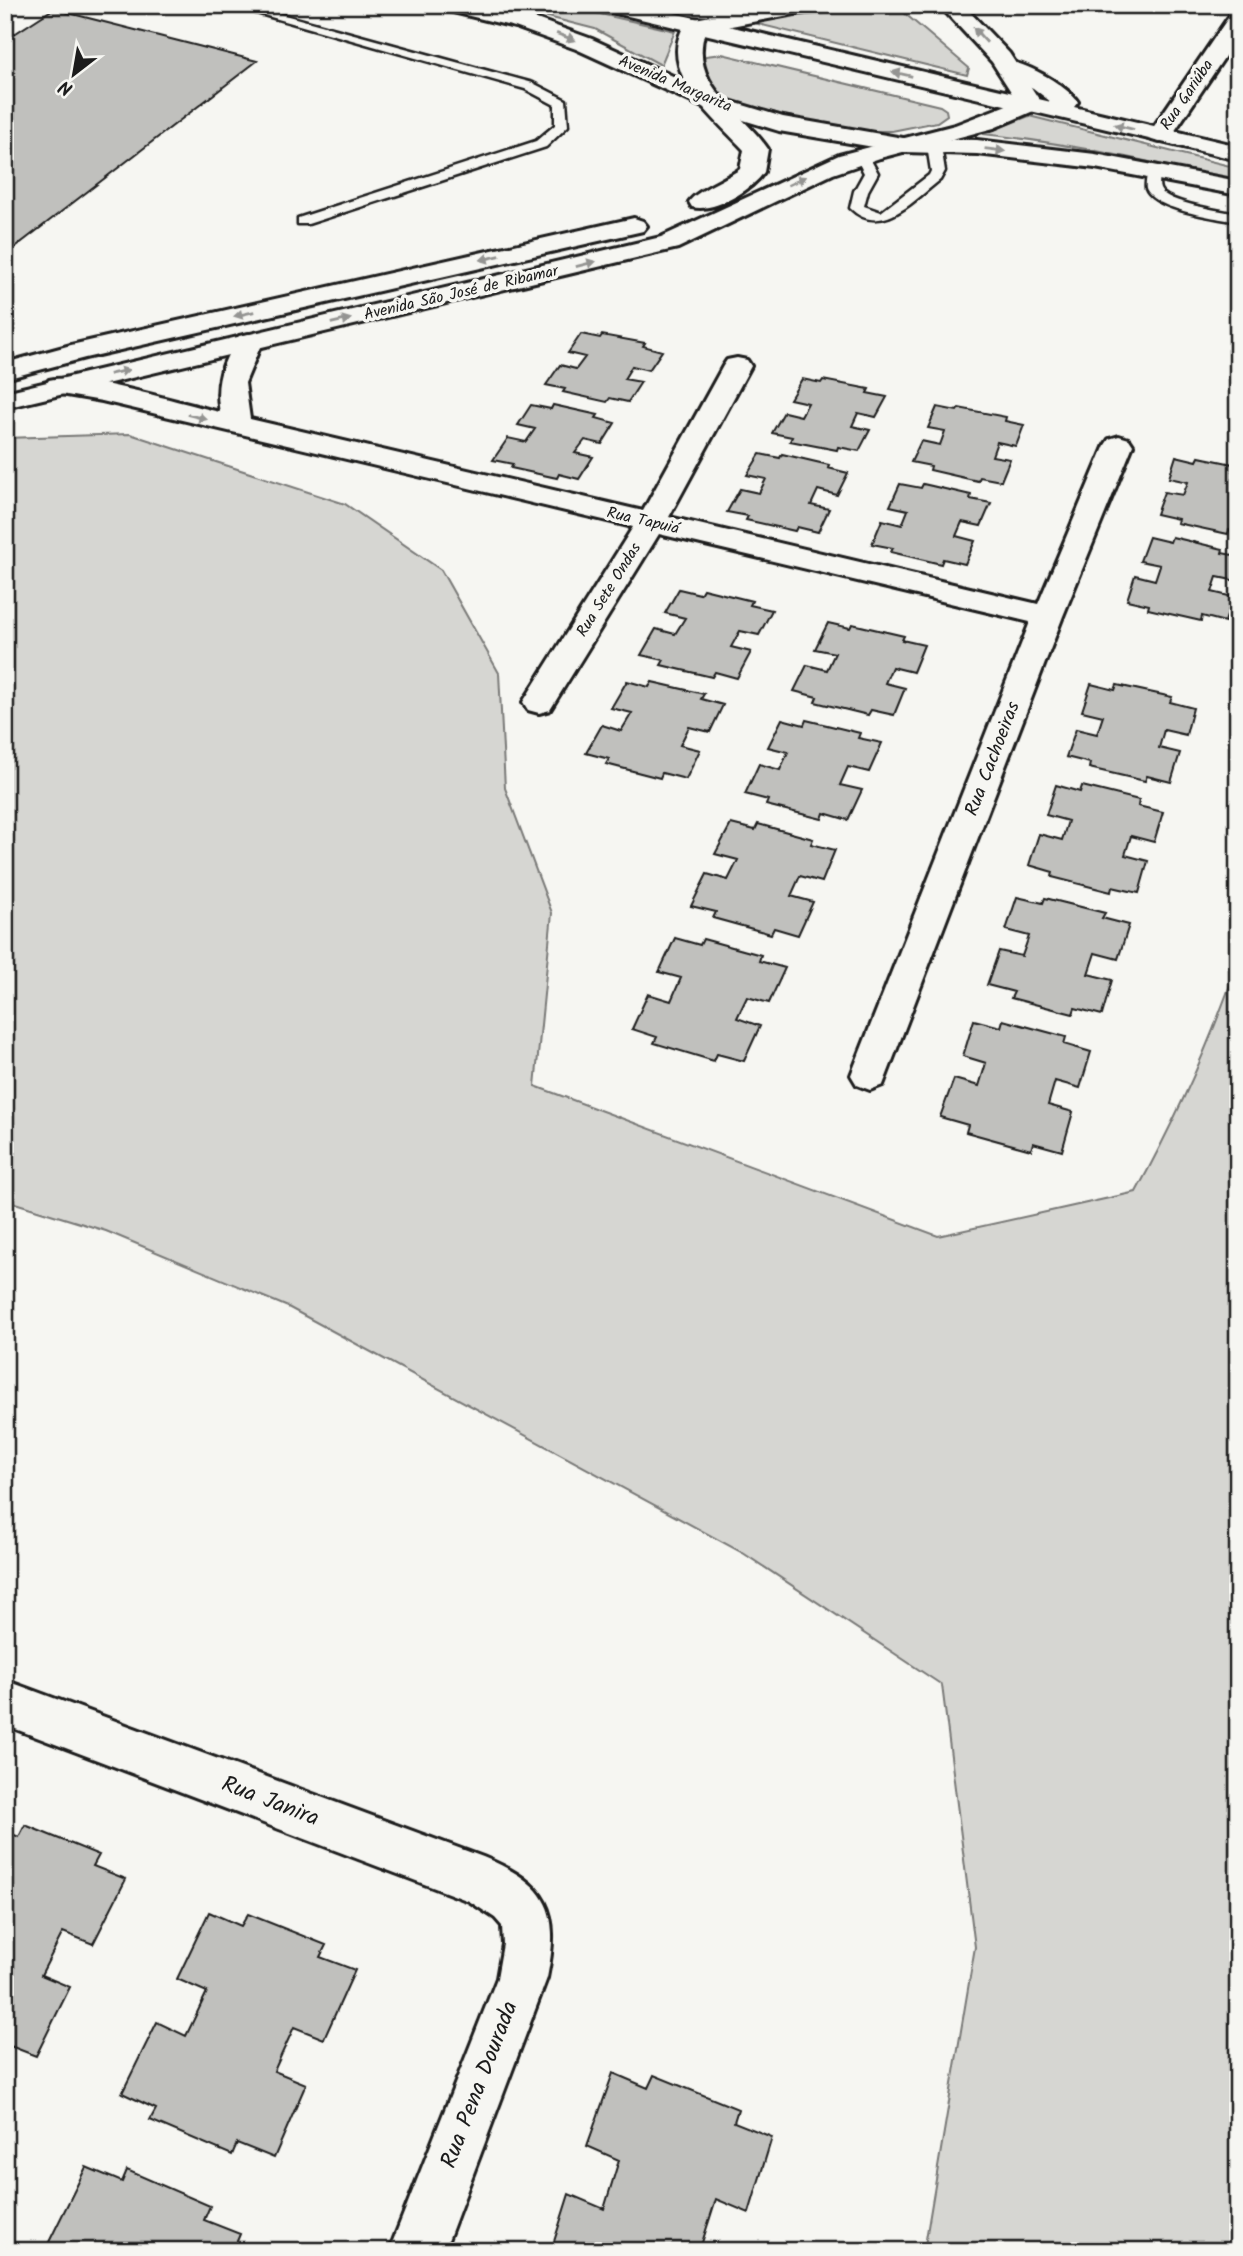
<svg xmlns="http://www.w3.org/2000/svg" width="1243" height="2256" font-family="Kalam,sans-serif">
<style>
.green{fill:#d6d6d2;stroke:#797977;stroke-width:2}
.building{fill:#c0c0bd;stroke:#1c1c1c;stroke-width:2}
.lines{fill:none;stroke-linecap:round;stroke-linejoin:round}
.service-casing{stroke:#1c1c1c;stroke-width:5}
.minor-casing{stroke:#1c1c1c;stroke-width:6}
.tertiary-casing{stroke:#1c1c1c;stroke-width:6}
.primary-casing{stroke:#1c1c1c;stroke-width:6}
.service{fill:#f6f6f2;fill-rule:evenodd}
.minor{fill:#f6f6f2;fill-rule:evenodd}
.tertiary{fill:#f6f6f2;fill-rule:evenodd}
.primary{fill:#f6f6f2;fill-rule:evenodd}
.oneway{fill:#949492}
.labels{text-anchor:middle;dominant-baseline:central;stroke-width:7;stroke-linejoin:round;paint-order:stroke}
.far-street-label{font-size:16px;fill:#1c1c1c;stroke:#f6f6f2}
.street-label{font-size:19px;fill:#1c1c1c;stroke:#f6f6f2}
.near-street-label{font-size:23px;fill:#1c1c1c;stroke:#f6f6f2}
</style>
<rect width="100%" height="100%" fill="#f6f6f2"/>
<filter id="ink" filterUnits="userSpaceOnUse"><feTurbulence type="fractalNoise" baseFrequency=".0143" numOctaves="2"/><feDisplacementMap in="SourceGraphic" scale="14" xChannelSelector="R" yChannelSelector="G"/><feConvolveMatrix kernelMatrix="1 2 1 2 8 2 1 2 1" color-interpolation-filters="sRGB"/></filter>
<g filter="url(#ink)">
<path class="green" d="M501,5H561L675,31L661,65L595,29Z
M896,6L969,68L967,75L746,21Z
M722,54L940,106L946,110L947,115L937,122L892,131H846L726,100L695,76L694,65L706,56Z
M1029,116L1238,168V182C1153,162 1070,143 983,134Z
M130,434L345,504L441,570L499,673L505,788L552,913L535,1086L938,1236L1136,1192C1176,1119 1211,1042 1238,962V2251H924L975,1947L942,1685L743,1553L288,1307L106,1231L5,1200V438Z"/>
<path class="building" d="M53,9L257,61L5,255V40Z
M581,334L600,338L602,335L645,343L643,346L662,351L649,370L632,366L624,379L641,382L628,402L610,398L607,402L563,392L565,389L546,385L560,365L576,369L585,357L568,353Z
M802,379L821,383L823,380L869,389L867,393L887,397L876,417L858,413L852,426L870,430L859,451L838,447L837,450L790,441L792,437L772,433L784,412L801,416L808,403L790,399Z
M531,405L551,409L553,405L598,415L596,418L615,423L602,444L585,440L575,453L593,457L579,479L559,474L557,478L511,468L513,464L493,460L508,438L526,442L535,429L518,425Z
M937,407L957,411L959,408L1006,417L1005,421L1024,425L1016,446L997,442L992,456L1010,459L1001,481L980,477L978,481L930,470L931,466L911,462L921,441L940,445L945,431L928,428Z
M760,454L780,458L782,454L829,465L828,468L848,473L837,495L818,490L811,505L829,509L818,532L797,527L795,531L746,520L748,516L727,512L740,489L759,493L766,479L747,475Z
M1176,456L1197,461L1199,457L1238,465V531L1229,530L1228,534L1177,523L1178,519L1156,514L1164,492L1183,495L1188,482L1169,478Z
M900,484L921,488L923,484L971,495L970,499L991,503L981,526L962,522L956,536L975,541L965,564L943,559L941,564L891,552L893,548L872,544L882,520L902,525L908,510L890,506Z
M1149,537L1170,542L1172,537L1223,549L1222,553L1238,556L1237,581L1217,577L1212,592L1233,597L1225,622L1202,616L1201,621L1148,609L1149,605L1127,600L1135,575L1155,580L1160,565L1140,561Z
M679,589L700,594L703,589L752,601L750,605L772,610L759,635L740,631L731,647L751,652L737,678L715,672L712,677L661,665L664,660L641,655L656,629L675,634L685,618L665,613Z
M828,623L850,628L852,624L904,636L902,640L924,645L913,672L892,667L885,683L905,688L894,715L871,710L868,715L815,702L817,697L794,691L807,665L827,670L835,653L815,649Z
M627,681L649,687L652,682L704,694L701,699L723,705L710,732L689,727L680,745L700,750L686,779L662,773L660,778L606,764L609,759L586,753L602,725L621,731L632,713L611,708Z
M1091,684L1115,690L1117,685L1172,697L1170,702L1193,708L1186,735L1164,730L1159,748L1180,753L1171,782L1147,776L1145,781L1089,768L1090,763L1066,757L1076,729L1097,734L1103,716L1082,711Z
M782,719L804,725L806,720L860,733L858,738L882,743L869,772L848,767L840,785L862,790L848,820L824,813L822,819L766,805L768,800L745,794L759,764L780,770L788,752L768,747Z
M1056,785L1080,792L1082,786L1139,800L1138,806L1163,812L1154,842L1131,836L1125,855L1148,861L1139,893L1112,887L1111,892L1052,877L1053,872L1029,865L1039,834L1062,840L1068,821L1046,815Z
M731,824L755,830L758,824L813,839L811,844L835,850L822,882L800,876L791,896L813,902L798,935L774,928L771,934L713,918L716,912L691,906L707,874L728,880L738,860L715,854Z
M1017,897L1043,903L1045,898L1105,913L1102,918L1129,925L1118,959L1095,953L1088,974L1112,980L1102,1015L1075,1008L1073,1014L1011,998L1014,992L987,985L999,951L1022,956L1029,936L1006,930Z
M675,938L700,945L703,939L761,955L759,961L785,968L769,1003L747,997L737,1018L760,1026L744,1061L717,1054L714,1061L654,1043L657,1037L632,1029L648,994L671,1001L681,978L659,972Z
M974,1020L1001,1027L1003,1020L1066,1037L1064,1044L1091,1052L1080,1088L1055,1081L1048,1105L1073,1112L1062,1151L1033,1143L1031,1150L966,1132L968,1125L940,1117L954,1079L979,1086L986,1063L963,1056Z
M25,1825L99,1855L93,1866L126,1879L93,1944L63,1932L41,1975L70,1987L36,2056L5,2044V1831L19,1837Z
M209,1912L241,1926L248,1914L326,1945L320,1957L355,1970L324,2039L294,2027L274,2071L306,2084L274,2158L237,2143L232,2155L150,2120L156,2109L122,2093L157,2022L186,2036L207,1992L177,1979Z
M613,2073L648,2088L654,2075L738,2109L734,2122L772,2137L749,2213L716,2199L700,2249L705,2251H551L569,2194L604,2209L619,2160L587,2146Z
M86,2167L122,2182L127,2170L210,2206L204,2220L240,2234L233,2251H62L48,2244Z"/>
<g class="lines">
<g class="service-casing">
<path id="service" d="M228,5H248L533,83L566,100L568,126L546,147L308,224H298V218L536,141L555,125V105L525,89Z
M934,142L941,146L945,171L940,180C915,199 881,239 850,208L854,191L864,173L855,156L857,153H867L878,173L868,191L864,206L881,212L929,175L931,171L927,146Z
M1154,168L1161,172C1160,176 1158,184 1160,189C1165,203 1223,211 1238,214V222C1218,218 1153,210 1146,189C1145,184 1147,177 1147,172Z"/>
</g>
<g class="minor-casing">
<path id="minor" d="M1238,13V37L1172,135L1168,140L1160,142L1152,140L1148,135L1230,15Z
M249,334L259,336L262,342L245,383L250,419L643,511L723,366L727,360L737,358L747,360L751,366L669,517L1038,604L1105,445L1109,439L1119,436L1129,439L1133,445L1063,616L883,1085L870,1090L857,1085L851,1075L1030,622L659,534L550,710L539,713L528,710L523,702L633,527L102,401L49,392L45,386L49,380C80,372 184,404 220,412C214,383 223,360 239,336Z
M5,1680L483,1857C548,1884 561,1910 547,1978L444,2251H389L497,1978L503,1944L502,1926L495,1918L469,1901L5,1725Z"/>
</g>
<g class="tertiary-casing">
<path id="tertiary" d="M769,5H816L813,10L805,12L705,31C688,86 741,109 768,149L764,172C752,190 714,213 692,207L689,202C697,190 727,179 740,169L744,150C714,117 653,70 687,21L695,19Z
M939,5H963L1009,53L1042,104L1038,109L994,128L880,158L833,174L678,248L5,408V392L661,237L839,155L955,125L1017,101L992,62Z
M634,218L643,221L647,226L643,231L85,358L5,379V363L71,345Z"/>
</g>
<g class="primary-casing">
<path id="primary" d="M442,5H481L531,17L592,39L723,99L783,117L903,138L977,140L1095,154L1238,181V195L1095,168L977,154L903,152L779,131L707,109L576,49L515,27L445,10Z
M600,5H640L1051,102L1033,88L999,72L996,67L999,62C1019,57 1066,85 1078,102L1074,107L1238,146V160L611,12L603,10Z
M681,5H772L779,11L776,16L768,18L690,15L682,13L679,8Z"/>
</g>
<use href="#service" class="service"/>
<use href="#minor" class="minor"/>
<use href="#tertiary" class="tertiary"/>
<use href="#primary" class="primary"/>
</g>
<defs><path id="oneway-solid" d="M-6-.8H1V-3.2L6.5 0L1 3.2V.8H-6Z" transform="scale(1.75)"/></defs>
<g class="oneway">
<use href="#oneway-solid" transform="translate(980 35) rotate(-132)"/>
<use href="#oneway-solid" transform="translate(566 37) rotate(20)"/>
<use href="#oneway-solid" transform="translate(902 74) rotate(-167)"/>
<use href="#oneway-solid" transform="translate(1124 127) rotate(-166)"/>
<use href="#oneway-solid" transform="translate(995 150) rotate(7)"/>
<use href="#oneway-solid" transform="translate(797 181) rotate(-25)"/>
<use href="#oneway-solid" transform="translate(490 258) rotate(167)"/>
<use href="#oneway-solid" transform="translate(586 264) rotate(-14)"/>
<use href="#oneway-solid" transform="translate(244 314) rotate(167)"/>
<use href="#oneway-solid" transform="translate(341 321) rotate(-13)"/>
<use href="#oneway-solid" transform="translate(119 372) rotate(-13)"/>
<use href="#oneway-solid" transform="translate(197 417) rotate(14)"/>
</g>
</g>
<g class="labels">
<g class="far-street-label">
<text transform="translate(675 84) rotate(23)">Avenida Margarita</text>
<text transform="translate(1187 95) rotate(-56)">Rua Gariúba</text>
<text transform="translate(461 293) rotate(-13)">Avenida São José de Ribamar</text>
<text transform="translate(643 521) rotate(13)">Rua Tapuiá</text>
<text transform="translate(609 590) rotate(-58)">Rua Sete Ondas</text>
</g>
<g class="street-label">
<text transform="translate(993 759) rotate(-69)">Rua Cachoeiras</text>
</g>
<g class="near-street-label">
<text transform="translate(270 1802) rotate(21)">Rua Janira</text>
<text transform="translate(480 2085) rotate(-69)">Rua Pena Dourada</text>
</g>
</g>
<rect width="1243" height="2256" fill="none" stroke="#f6f6f2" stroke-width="28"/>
<rect x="14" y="14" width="1215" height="2228" fill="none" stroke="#1c1c1c" stroke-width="2.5" filter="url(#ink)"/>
<g transform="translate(74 74) rotate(211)" stroke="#f6f6f2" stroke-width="5" paint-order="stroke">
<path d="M0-5L12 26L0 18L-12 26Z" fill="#1c1c1c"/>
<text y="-10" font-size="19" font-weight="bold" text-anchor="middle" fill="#1c1c1c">N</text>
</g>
</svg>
